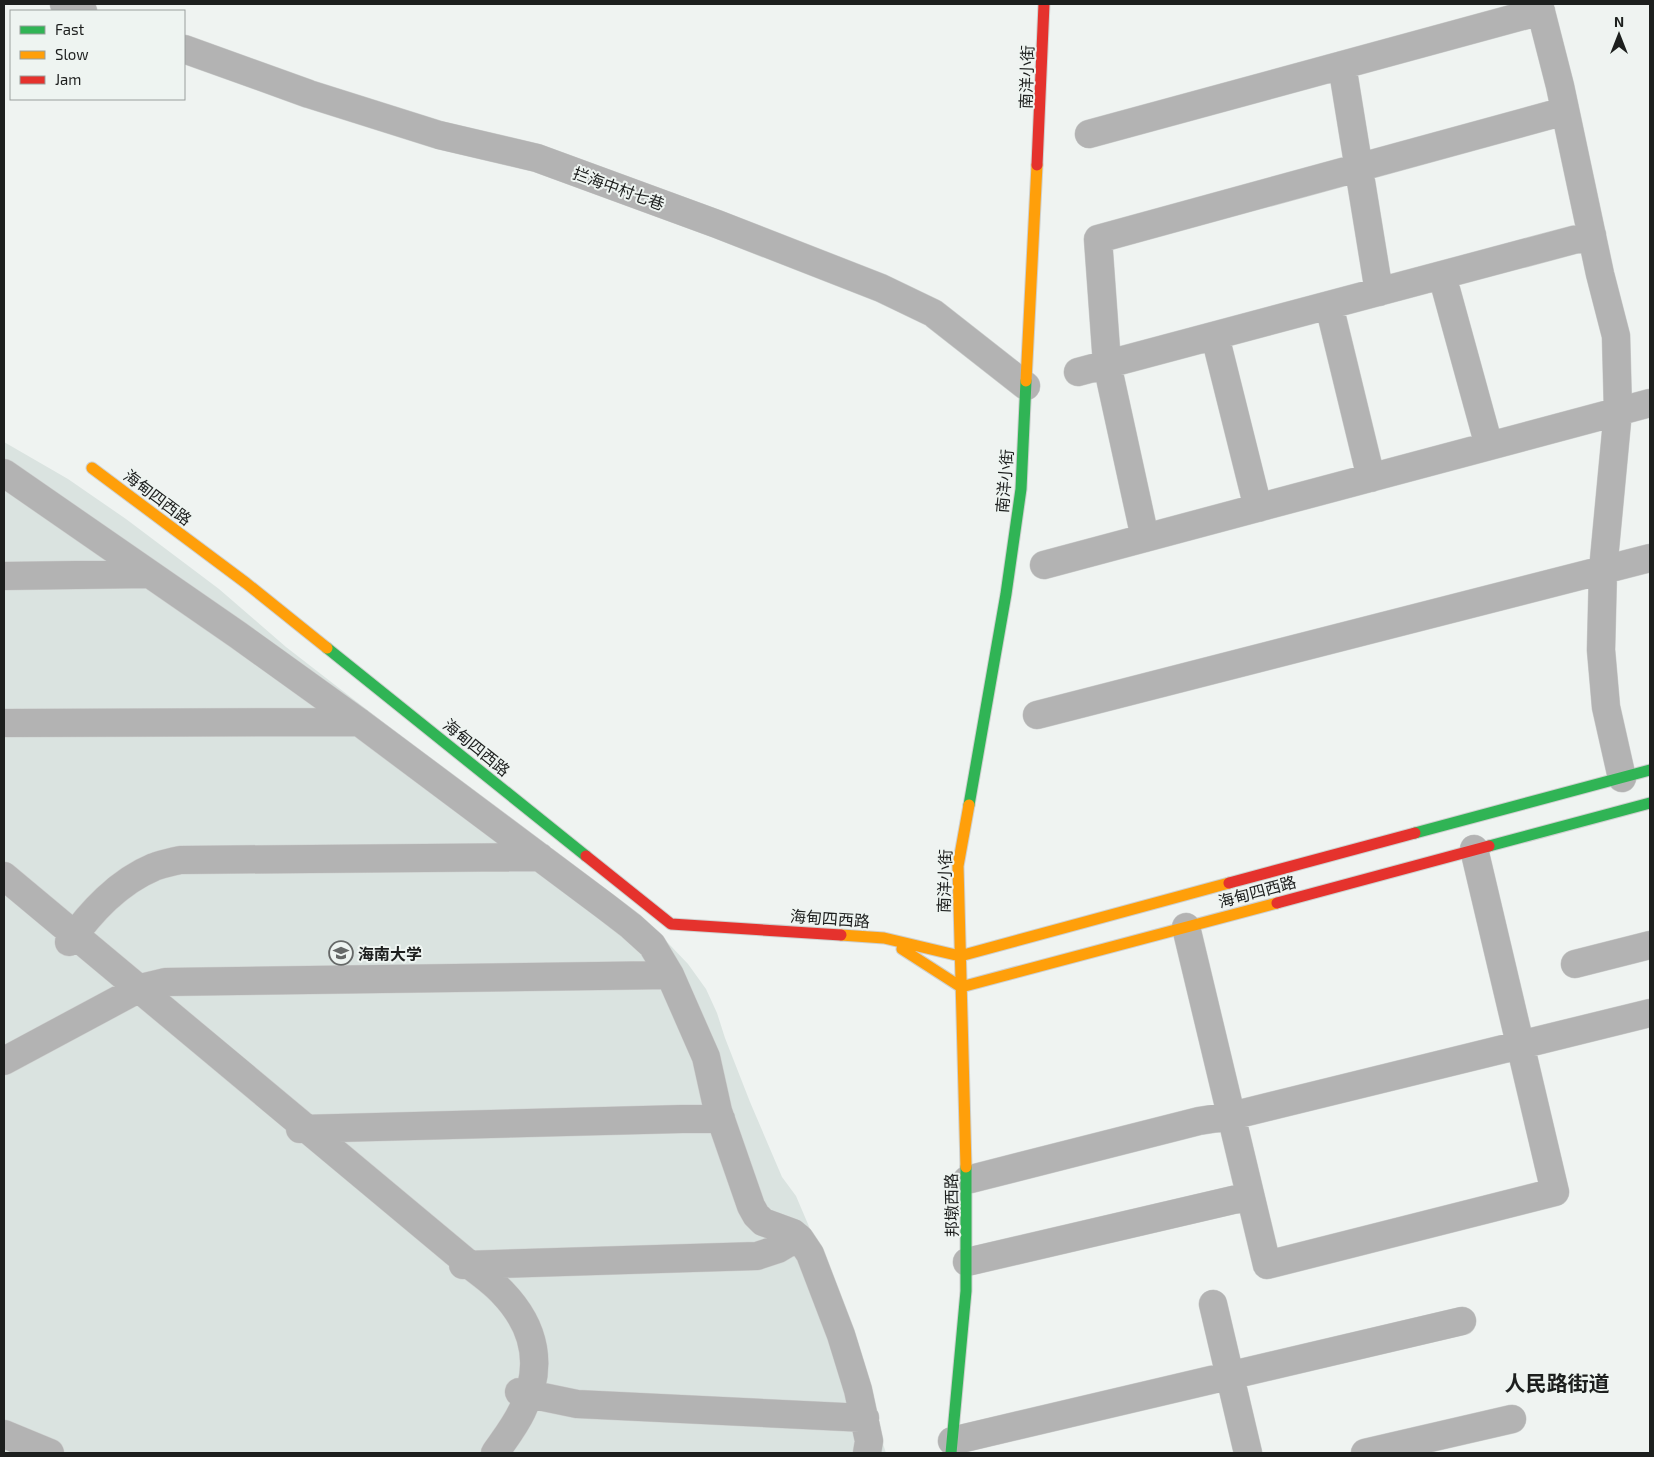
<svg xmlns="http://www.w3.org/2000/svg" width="1654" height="1457" font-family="'Exo 2','Noto Sans SC',sans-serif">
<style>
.built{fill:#dae3e0}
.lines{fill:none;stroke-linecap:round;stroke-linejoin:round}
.street-casing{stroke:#ced0cf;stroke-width:29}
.fast-casing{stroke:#ced0cf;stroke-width:13}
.slow-casing{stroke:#ced0cf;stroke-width:13}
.jam-casing{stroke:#ced0cf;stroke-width:13}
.street{stroke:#b3b3b3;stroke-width:28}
.fast{stroke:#30b455;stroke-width:11}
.slow{stroke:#ff9f0a;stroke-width:11}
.jam{stroke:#e5322d;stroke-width:11}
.labels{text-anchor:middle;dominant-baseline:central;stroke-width:4;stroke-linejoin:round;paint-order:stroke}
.street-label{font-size:16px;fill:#1d1f1e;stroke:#eef4f1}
.poi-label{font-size:16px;font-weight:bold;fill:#1d1f1e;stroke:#eef4f1;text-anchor:start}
.district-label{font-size:21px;font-weight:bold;fill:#1d1f1e;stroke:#eef4f1}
</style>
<rect width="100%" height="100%" fill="#eff3f1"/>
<path class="built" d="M4,442L68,479L126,519L219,589L286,647L668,943L688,964L706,989L717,1013L725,1038L750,1102L782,1177L796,1196L819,1250L886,1453H4Z"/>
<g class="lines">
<g class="street-casing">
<path id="street" d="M64,4L83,11
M1539,4L1560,86L1600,274L1616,336L1618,411L1603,570L1601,650L1606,707L1622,778
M184,49L309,94L439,135L537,158L717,224L881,288L933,313L1026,386
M1342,65L1379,292
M1089,134L1541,11
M1442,275L1489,446
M1329,305L1371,478
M1215,336L1258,508
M1078,372L1592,235
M4,473L238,635L359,722L605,906L631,926L652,945L670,975L706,1057L718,1111L751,1206L756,1215L763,1222L793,1233L800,1239L810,1254L841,1335L858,1390L869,1441L867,1453
M1145,538L1107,364L1098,239L1565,111
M1044,565L1650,403
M4,576L149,574
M1037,715L1650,558
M4,723L359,722
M4,876L470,1265C481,1274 493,1282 502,1292C536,1327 544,1367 522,1411C515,1426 504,1440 495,1453
M1186,927L1267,1265L1555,1192L1474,849
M69,942C91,912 118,882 154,867C162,864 172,862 180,860L540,857
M1575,964L1650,945
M4,1061L140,988L165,982L670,975
M300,1129L682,1119H721
M967,1180L1199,1121L1231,1116L1650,1013
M967,1262L1250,1196
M463,1265L757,1256L778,1249L798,1237
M1213,1304L1248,1453
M519,1392L577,1404L865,1418
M4,1434L50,1453
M952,1441L1462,1321
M1365,1453L1512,1419"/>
</g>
<g class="fast-casing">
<path id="fast" d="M327,648L586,856
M969,805L1006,594L1021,489L1026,381
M1415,833L1650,770
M1489,846L1650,803
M951,1453L966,1291V1167"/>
</g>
<g class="slow-casing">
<path id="slow" d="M1026,381L1037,165
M92,468L246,583L327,648
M841,935L884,938L960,956L1229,883
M902,949L961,987L1277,903
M966,1167L958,866L969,805"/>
</g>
<g class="jam-casing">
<path id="jam" d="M1037,165L1044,4
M586,856L671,924L841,935
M1229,883L1415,833
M1277,903L1489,846"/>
</g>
<use href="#street" class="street"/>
<use href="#fast" class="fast"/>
<use href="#slow" class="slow"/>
<use href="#jam" class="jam"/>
</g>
<defs>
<g id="university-ring" transform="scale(1.25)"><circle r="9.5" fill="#eef4f1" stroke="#666968" stroke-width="1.5"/><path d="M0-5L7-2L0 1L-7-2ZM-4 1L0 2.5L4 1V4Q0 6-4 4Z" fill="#666968"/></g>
</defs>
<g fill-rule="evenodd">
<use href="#university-ring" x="341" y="953"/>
</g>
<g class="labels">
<g class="street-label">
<text transform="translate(1026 77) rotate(-88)">南洋小街</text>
<text transform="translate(619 188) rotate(20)">拦海中村七巷</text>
<text transform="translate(1004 481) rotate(-85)">南洋小街</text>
<text transform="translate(158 497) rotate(37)">海甸四西路</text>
<text transform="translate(477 747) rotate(39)">海甸四西路</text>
<text transform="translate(944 881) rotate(-88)">南洋小街</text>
<text transform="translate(1257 891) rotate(-15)">海甸四西路</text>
<text transform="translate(830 918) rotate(4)">海甸四西路</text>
<text transform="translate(951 1205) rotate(-91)">邦墩西路</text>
</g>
<g class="poi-label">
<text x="358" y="953">海南大学</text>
</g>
<g class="district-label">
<text x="1557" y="1382">人民路街道</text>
</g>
</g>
<rect width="1654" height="1457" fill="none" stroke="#1d1f1e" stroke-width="10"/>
<rect x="10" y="10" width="175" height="90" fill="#eef4f1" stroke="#9a9f9d"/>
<rect x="20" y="26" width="25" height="8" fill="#30b455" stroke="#9a9f9d"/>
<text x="55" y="35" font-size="15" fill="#1d1f1e">Fast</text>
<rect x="20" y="51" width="25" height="8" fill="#ff9f0a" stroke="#9a9f9d"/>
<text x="55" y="60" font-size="15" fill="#1d1f1e">Slow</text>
<rect x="20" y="76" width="25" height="8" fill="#e5322d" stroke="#9a9f9d"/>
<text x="55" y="85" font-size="15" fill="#1d1f1e">Jam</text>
<g transform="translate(1619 35)" stroke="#eef4f1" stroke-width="4" paint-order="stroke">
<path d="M0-4L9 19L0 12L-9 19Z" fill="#1d1f1e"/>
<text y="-8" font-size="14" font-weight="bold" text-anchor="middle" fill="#1d1f1e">N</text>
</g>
</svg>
